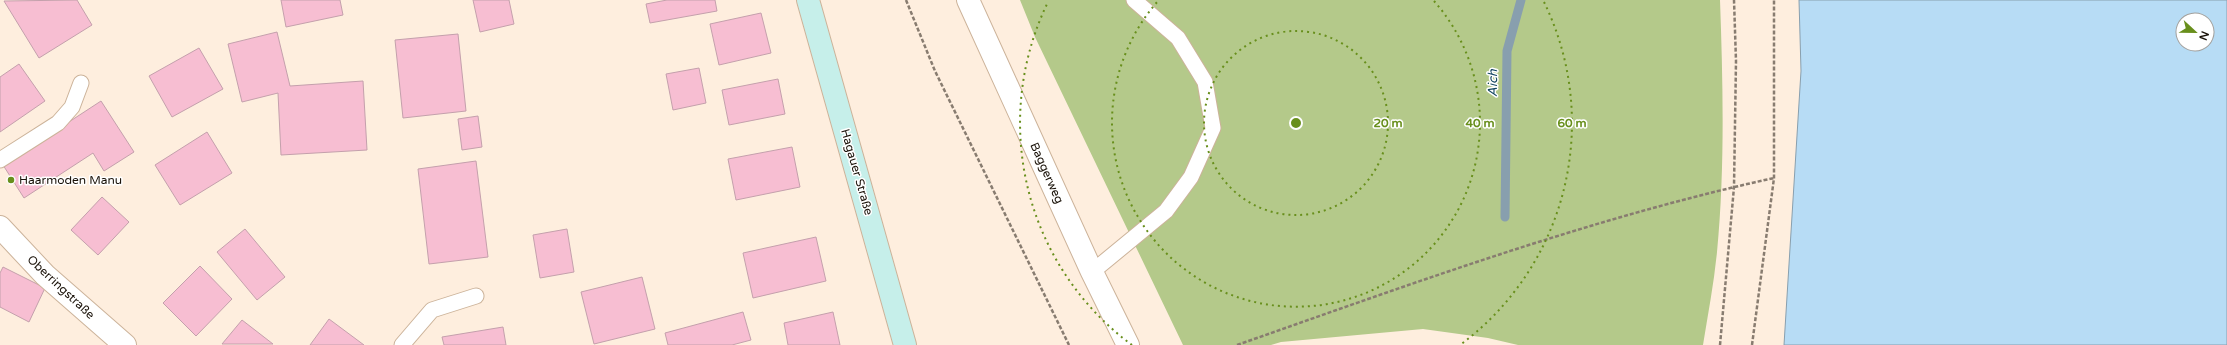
<svg xmlns="http://www.w3.org/2000/svg" width="2227" height="345" font-family="'Varela Round',sans-serif">
<style>
.forest{fill:#b4c98a}
.water{fill:#b7dcf5;stroke:#889fae;fill-rule:evenodd}
.lines{fill:none;stroke-linecap:round;stroke-linejoin:round}
.stream{stroke:#889fae;stroke-width:9}
.building{fill:#f7bed2;stroke:#c4a0ac}
.lane-casing{stroke:#ccb39a;stroke-width:17}
.street-casing{stroke:#ccb39a;stroke-width:24}
.secondary-casing{stroke:#ccb39a;stroke-width:24}
.path{stroke:#887c70;stroke-width:2.5;stroke-dasharray:4 2;stroke-linecap:butt}
.lane{stroke:#fff;stroke-width:15}
.street{stroke:#fff;stroke-width:22}
.secondary{stroke:#c6efea;stroke-width:22}
.ring{fill:none;stroke:#688f1c;stroke-width:2;stroke-dasharray:2 4}
.poi-dot{fill:#688f1c;stroke:#fff;stroke-width:1.5}
.labels{text-anchor:middle;dominant-baseline:central;stroke-width:3;stroke-linejoin:round;paint-order:stroke}
.street-label{font-size:12px;fill:#191108;stroke:#fff}
.poi-label{font-size:12px;fill:#191108;stroke:#fff;text-anchor:start}
.water-label{font-size:13px;font-style:italic;fill:#0f435e;stroke:#fff}
.centre{fill:#688f1c;stroke:#fff;stroke-width:2}
.ring-label{font-size:12px;text-anchor:middle;font-weight:bold;fill:#688f1c;stroke:#fff;stroke-width:3;stroke-linejoin:round;paint-order:stroke}
</style>
<rect width="100%" height="100%" fill="#feeede"/>
<path class="forest" d="M1020,0H1720C1723,83 1725,169 1717,252C1714,283 1708,314 1703,345H1518L1488,338L1423,329L1281,342L1271,345H1183L1035,37Z"/>
<path class="water" d="M1799,0H2227V345H1784L1801,71ZM2183,20H2207V44H2183Z"/>
<g class="lines">
<path class="stream" d="M1505,217L1507,51L1521,0"/>
</g>
<path class="building" d="M77,0L92,25L39,58L4,1Z
M281,0H340L343,15L286,27Z
M473,0H509L514,24L480,32Z
M667,0H715L717,11L650,23L646,4Z
M761,13L771,53L719,65L710,24Z
M277,32L290,86L363,81L367,150L281,155L278,93L242,102L228,44Z
M458,34L466,111L403,118L395,40Z
M199,48L223,89L172,117L149,76Z
M19,64L45,101L0,132V77Z
M699,68L706,103L673,110L666,74Z
M778,79L785,114L729,125L722,90Z
M101,101L134,152L104,171L93,153L24,198L3,165Z
M478,116L482,147L462,150L458,119Z
M207,132L232,173L180,205L155,165Z
M792,147L800,187L736,200L728,159Z
M476,161L488,257L429,264L418,169Z
M102,197L129,222L98,255L71,230Z
M245,229L285,277L257,300L217,252Z
M567,229L574,272L540,278L533,235Z
M816,237L826,281L753,298L743,253Z
M200,266L232,299L196,336L163,303Z
M3,267L45,288L29,322L0,307V273Z
M642,277L655,329L594,344L581,292Z
M743,312L751,340L732,345H668L665,333Z
M833,312L840,345H788L784,323Z
M329,319L364,345H310Z
M242,320L273,344H222Z
M503,327L506,345H444L442,337Z"/>
<g class="lines">
<g class="lane-casing">
<path id="lane" d="M0,160L58,123L72,107L81,83
M1092,272L1166,211L1191,177L1213,128L1205,82L1178,38L1134,0
M402,345L432,310L476,296"/>
</g>
<g class="street-casing">
<path id="street" d="M968,0L1092,272L1128,345
M0,227L45,275L125,345"/>
</g>
<g class="secondary-casing">
<path id="secondary" d="M808,0L905,345"/>
</g>
<path class="path" d="M906,0L935,71L1069,345
M1237,345C1414,283 1591,218 1774,178
M1720,345L1734,187L1736,61L1734,0
M1752,345L1774,178V0"/>
<use href="#lane" class="lane"/>
<use href="#street" class="street"/>
<use href="#secondary" class="secondary"/>
</g>
<g class="ring">
<circle cx="1296" cy="123" r="92"/>
<path d="M1434 1A184 184 0 1 1 1158 1"/>
<path d="M1132 345A276 276 0 0 1 1048 2M1544 2A276 276 0 0 1 1460 345"/>
</g>
<circle class="poi-dot" cx="11" cy="180" r="4"/>
<g class="labels">
<g class="street-label">
<text transform="translate(857 172) rotate(74)">Hagauer Straße</text>
<text transform="translate(1047 173) rotate(66)">Baggerweg</text>
<text transform="translate(61 287) rotate(43)">Oberringstraße</text>
</g>
<g class="poi-label">
<text x="19" y="180">Haarmoden Manu</text>
</g>
<g class="water-label">
<text transform="translate(1493 83) rotate(-89)">Aich</text>
</g>
</g>
<circle cx="1296" cy="123" r="6" class="centre"/>
<g class="ring-label">
<text x="1388" y="127">20 m</text>
<text x="1480" y="127">40 m</text>
<text x="1572" y="127">60 m</text>
</g>
<g transform="translate(2195 32) rotate(112)"><circle r="19" fill="#ffffff" stroke="#a3a09c"/>
<path d="M0-3L7 15L0 10L-7 15Z" fill="#688f1c"/>
<text y="-6" font-size="11" font-weight="bold" text-anchor="middle" fill="#191108">N</text>
</g>
</svg>
